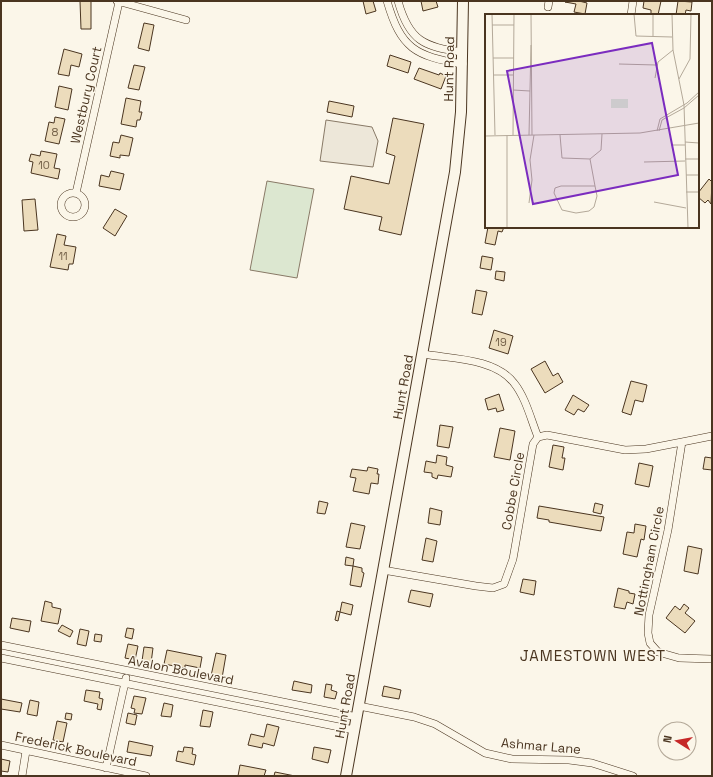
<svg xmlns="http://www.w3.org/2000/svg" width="713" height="777" font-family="'Space Grotesk',sans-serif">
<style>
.green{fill:#dce7d0;stroke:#887966}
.parking{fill:#ede7d9;stroke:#887966}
.building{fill:#ecdcbc;stroke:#4a3520}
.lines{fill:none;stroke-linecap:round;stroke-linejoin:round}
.street-casing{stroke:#4a3520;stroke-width:8}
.secondary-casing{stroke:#4a3520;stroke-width:12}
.street{stroke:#fbf6e9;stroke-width:7}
.secondary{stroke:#fbf6e9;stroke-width:10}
.labels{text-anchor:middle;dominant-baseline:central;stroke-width:3;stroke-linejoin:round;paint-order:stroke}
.number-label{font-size:11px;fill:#725f47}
.street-label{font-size:13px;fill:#4a3520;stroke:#fbf6e9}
.quarter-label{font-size:15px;letter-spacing:1px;fill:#4a3520;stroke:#fbf6e9}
.inset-road{fill:none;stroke:#b4a999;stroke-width:1}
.view{fill:#7b2cbf;fill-opacity:0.15;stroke:#7b2cbf;stroke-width:2}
.inset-edge{fill:none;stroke:#4a3520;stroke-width:2}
</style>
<rect width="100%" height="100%" fill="#fbf6e9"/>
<path class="green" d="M267,181L314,189L297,278L250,270Z"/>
<path class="parking" d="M326,120L372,127L378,141L373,167L320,161Z"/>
<path class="building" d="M80,1H91V29H81Z
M363,1H373L376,11L366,14Z
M421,1H436L438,7L423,11Z
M579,1L587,3L585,14L574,12L576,4L565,2Z
M644,1H661L658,15L651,14V10L643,8Z
M678,1L692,2L691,11L686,10L685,15H676Z
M144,23L154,25L149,51L138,48Z
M64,49L82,54L79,67L71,65L69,76L58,74Z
M390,55L411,62L408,73L387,66Z
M134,65L145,67L139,90L128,88Z
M419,68L439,75L440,73L446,76L441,89L414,79Z
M59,86L72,89L68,110L55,107Z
M126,98L141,101L139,112H142L140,120H137L136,127L121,124Z
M329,101L354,106L352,117L327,112Z
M55,117L65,119L59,144L45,141L49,122L54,123Z
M393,118L424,124L401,235L379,230L382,217L344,209L351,176L389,184L395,156L386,153Z
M121,135L133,138L129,156L120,155V158L110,156L113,142L119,143Z
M41,151L57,154L54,168L60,169L58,179L31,173L33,162L29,161L31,154L40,156Z
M111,171L124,174L120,190L99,186L101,175L109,177Z
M709,179L712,182L711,204L708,200L705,203L698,197V193Z
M35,199L38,230L24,231L22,200Z
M115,209L127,216L115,236L103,228Z
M488,227H504L502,232L498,231L495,245L485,243Z
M57,234L66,236L64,245L76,247L73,264H69L68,270L50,267Z
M482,256L493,258L491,270L480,268Z
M496,271L505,272L504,281L495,279Z
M476,290L487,292L482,315L472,313Z
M494,330L513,336L508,354L489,348Z
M545,361L553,376L558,373L563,382L545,393L531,369Z
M631,381L647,385L643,402L635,400L631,415L622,412Z
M499,394L504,410L497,412L496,408L488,410L485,399Z
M573,395L589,405L584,412L578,409L574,415L565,410Z
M440,425L453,427L449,448L437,446Z
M500,428L515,431L510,460L494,457Z
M553,445L564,447L562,458H565L563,470L549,467Z
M437,455L447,457L446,465L453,467L451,477L438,475L437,479L432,477V473L424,472L426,461L436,463Z
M705,457L712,458V470L703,469Z
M639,463L653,466L649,487L635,484Z
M368,467L378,469L377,474H379L378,484L371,483L369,494L353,491L356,478L350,477L352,469L367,471Z
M319,501L328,503L325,514L317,513Z
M595,503L603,505L601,514L593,512Z
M539,506L604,517L601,531L549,522V520L537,518Z
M430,508L442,511L440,525L428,523Z
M351,523L365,526L360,549L346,547Z
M635,524L646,526L644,540L641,539L637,557L623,554L627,532L634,533Z
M426,538L437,541L433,562L422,560Z
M688,546L702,549L698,574L684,571Z
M346,557L354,559L353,566L345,565Z
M353,566L362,568V572L364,573L361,587L350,585Z
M523,579L536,581L534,595L520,592Z
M618,588L629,591V593L635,594L633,604L627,602L625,609L614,607Z
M411,590L433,594L430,607L408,602Z
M45,601L52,603V607L61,609L58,624L41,621Z
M342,602L353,605L351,615L340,612L338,621L335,620L337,611L340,612Z
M684,604L689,608L685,613L695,621L685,633L666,618L675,606L680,610Z
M12,618L31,621L29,632L10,628Z
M62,625L73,631L70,637L58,631Z
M127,628L134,629L132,639L125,637Z
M80,629L89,631L86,646L77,644Z
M95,634L102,635L101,642L94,641Z
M128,644L138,646L135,660L125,658Z
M144,647L153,648L151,663L142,661Z
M167,650L202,657L200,668L185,665V668L164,664Z
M216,653L226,655L222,678L211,676Z
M294,681L312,685L311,693L292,690Z
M326,684L332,685L331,690L337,692L335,699L324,697Z
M384,686L401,690L399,699L382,696Z
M86,690L100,692L99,698L103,699L101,710L97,709L98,704L84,701Z
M134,696L146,698L142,714L134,713L135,709L131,708Z
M1,699L22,703L20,712L1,709Z
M30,700L39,702L37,716L27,714Z
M164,703L173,705L171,717L161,716Z
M203,710L213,712L210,727L200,726Z
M66,713L72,714L71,720L65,719Z
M128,713L137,715L135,725L126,723Z
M57,721L67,723L63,742L53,740Z
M267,724L279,727L274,746L263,743L262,748L248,745L251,734L264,737Z
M129,741L153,746L151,756L127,752Z
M184,747L193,748L192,754L196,755L194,765L176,761L178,751L183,752Z
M314,747L331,750L328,763L312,759Z
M1,759L10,761L8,772L1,771Z
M240,765L266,770L264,776H238Z
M275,772L295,776H274Z"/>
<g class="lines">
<g class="street-casing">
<path id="street" d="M117,1L186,20
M387,1C401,49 415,56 463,64
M398,1C409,41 424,47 463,52
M548,7L549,1
M631,15L633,1
M61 205a12 12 0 1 1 24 0a12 12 0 1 1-24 0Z
M76,193L119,2
M712,436L682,442L668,530L649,615L648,633L650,643L658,652L679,658L712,659
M538,437L547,435L625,450L646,449L682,442
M383,570L476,586L493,588L504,584L513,559L533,444L538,437C531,420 526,398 514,383C495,358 452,359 423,354
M1,645L357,717
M1,658L354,730
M359,706L414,717L435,724L485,753L512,759L569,760L592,763L633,776
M1,745L146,776
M106,768L126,678
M22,776L26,751"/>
</g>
<g class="secondary-casing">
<path id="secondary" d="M346,776L455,172L461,112L463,1"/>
</g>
<use href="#street" class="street"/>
<use href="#secondary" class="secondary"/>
</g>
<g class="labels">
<g class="number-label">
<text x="55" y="132">8</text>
<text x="44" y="165">10</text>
<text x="63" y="256">11</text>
<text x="501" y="342">19</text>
</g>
<g class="street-label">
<text transform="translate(449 69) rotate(-89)">Hunt Road</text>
<text transform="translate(86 95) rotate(-77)">Westbury Court</text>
<text transform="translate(403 387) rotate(-80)">Hunt Road</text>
<text transform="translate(513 491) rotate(-80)">Cobbe Circle</text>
<text transform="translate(649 561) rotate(-79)">Nottingham Circle</text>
<text transform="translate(181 670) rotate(11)">Avalon Boulevard</text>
<text transform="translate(345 706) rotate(-80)">Hunt Road</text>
<text transform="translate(541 746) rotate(5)">Ashmar Lane</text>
<text transform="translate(76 749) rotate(12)">Frederick Boulevard</text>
</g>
<g class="quarter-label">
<text x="593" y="655">JAMESTOWN WEST</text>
</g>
</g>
<g transform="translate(485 14)">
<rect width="214" height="214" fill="#fbf6e9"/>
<path d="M126,85H143V94H126Z" fill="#dce7d0"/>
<path class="inset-road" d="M7,0L10,121M46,0L47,121M149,0L151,22L187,23M187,0L188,36L199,91L203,214M7,11H29M168,23V0M8,44H29M134,50L171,51M8,61H28M170,64L173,48L188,36M194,65L205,45L206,0M28,76L45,77M172,117L175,105L202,89L214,78M174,117L177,106L199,94L214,81M22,121V214M28,121L29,0M44,121L46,31M75,121L77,144L105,145L116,136L117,120M0,122L155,119L214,109M200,128L214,129M186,131H200M105,145L110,172M200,145H214M159,148L200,147M201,161H214M76,172H110L112,182L109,193L104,197L91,199L77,196L69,179L70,174ZM201,178H214M169,188L201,194M44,189L47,166L45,146L49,121"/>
<path class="view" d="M167,29L193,161L48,190L22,57Z"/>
<rect width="214" height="214" class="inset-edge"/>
</g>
<rect width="713" height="777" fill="none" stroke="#4a3520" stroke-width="4"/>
<g transform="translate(677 741) rotate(281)"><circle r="19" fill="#fbf6e9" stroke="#b4a999"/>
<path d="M0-3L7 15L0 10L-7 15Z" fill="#c62828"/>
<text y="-6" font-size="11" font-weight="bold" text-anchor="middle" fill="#4a3520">N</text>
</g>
</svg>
